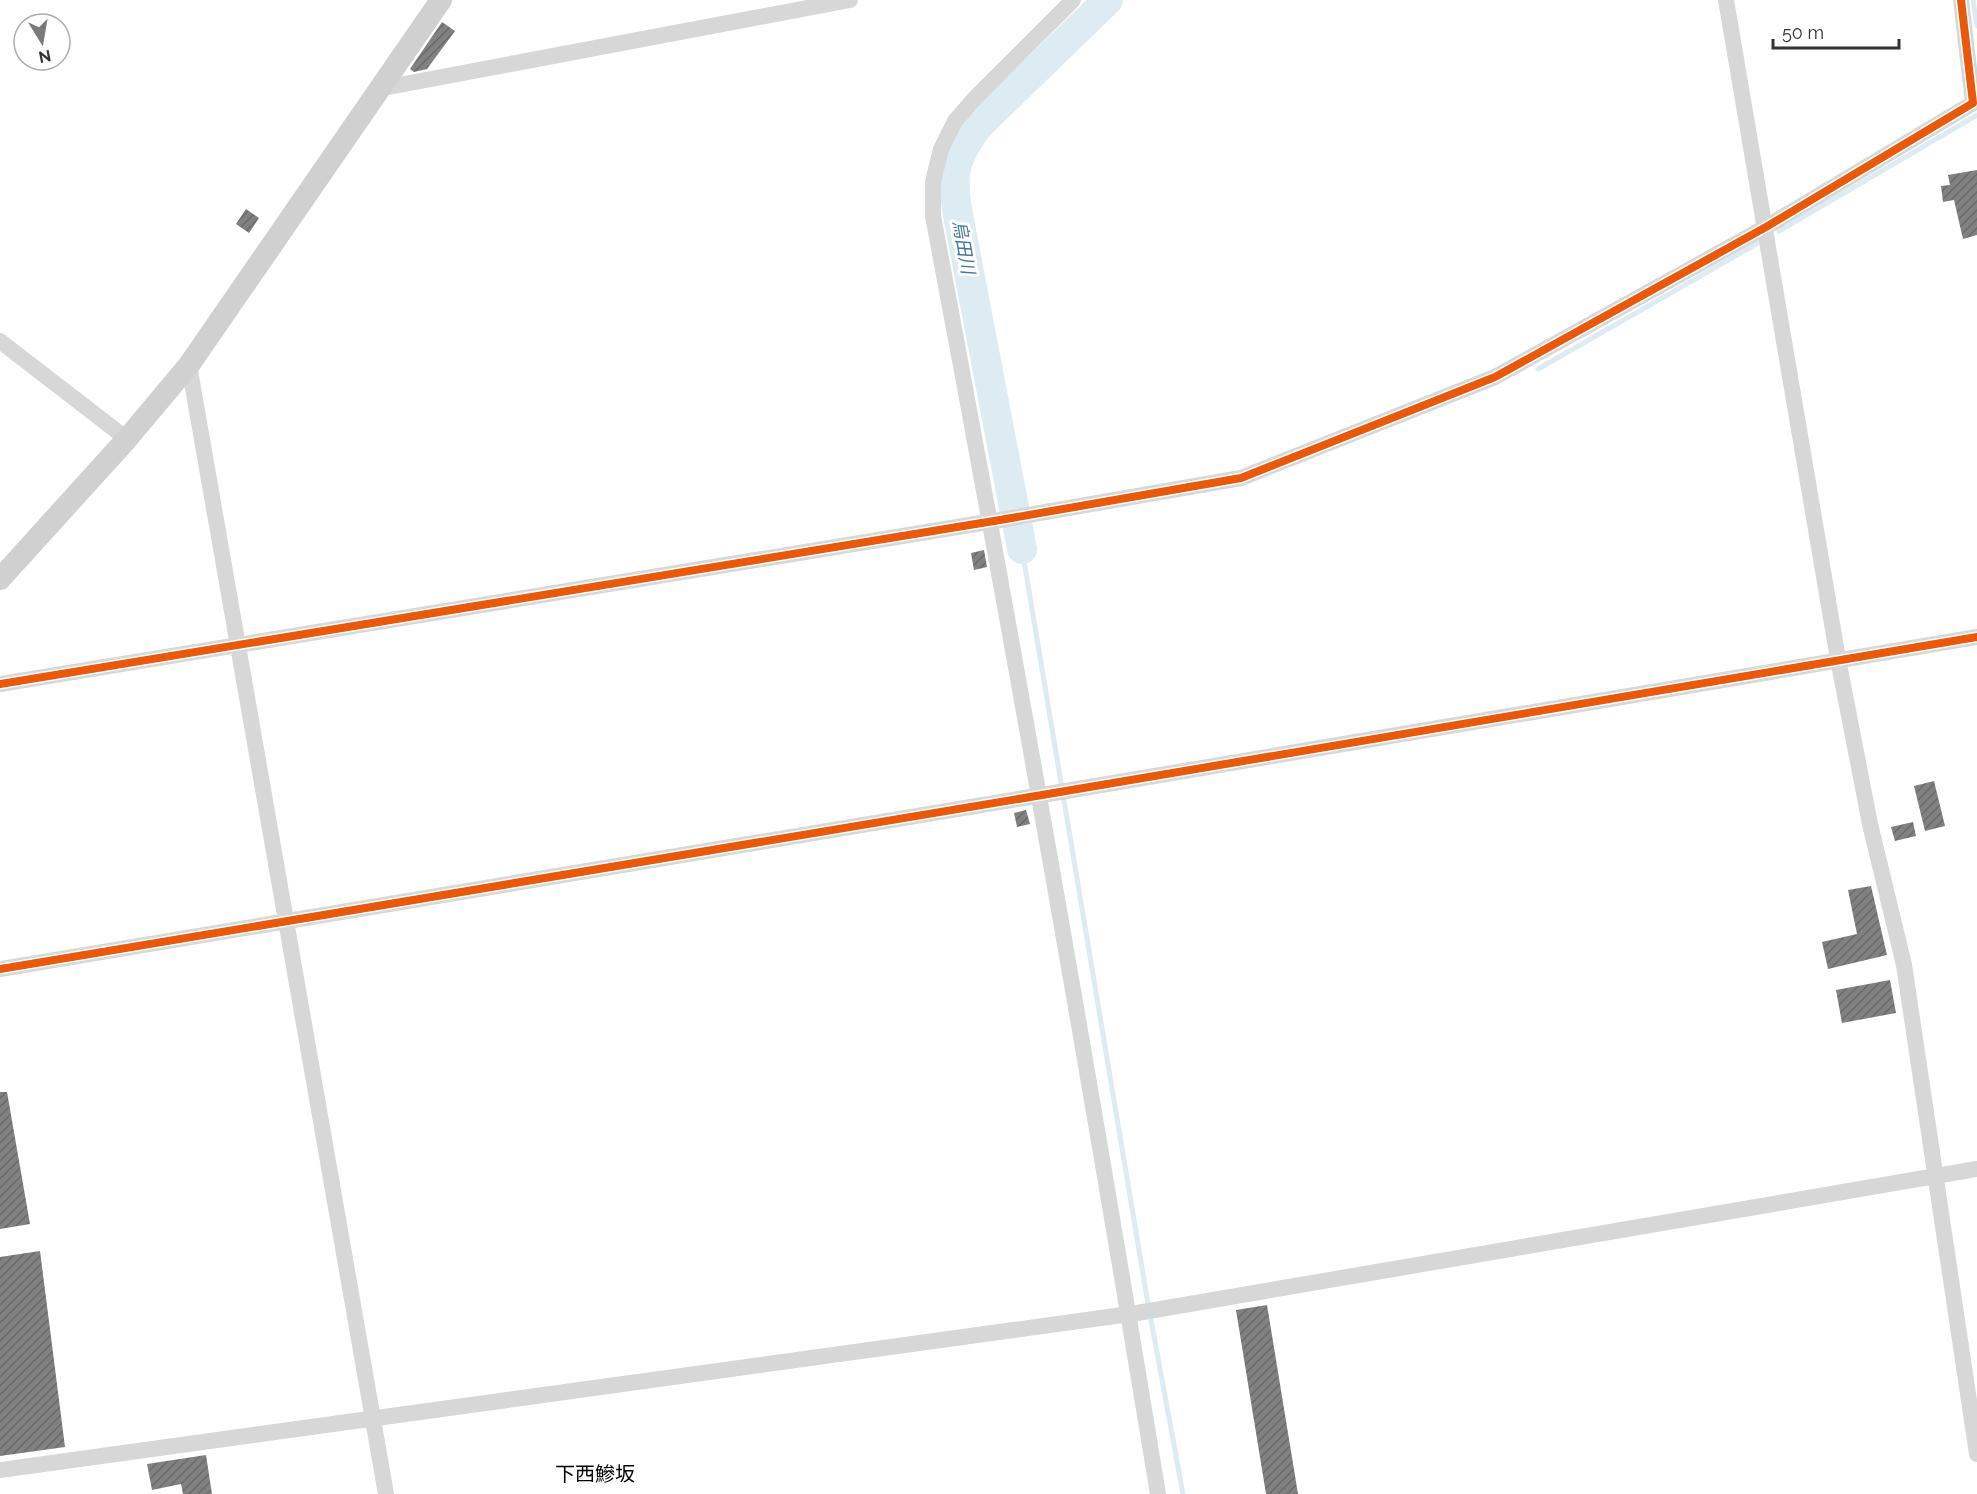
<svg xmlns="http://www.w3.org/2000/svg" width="1977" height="1494" font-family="Raleway,'Noto Sans JP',sans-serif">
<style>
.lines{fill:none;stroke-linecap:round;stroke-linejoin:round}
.stream{stroke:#ddebf3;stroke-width:5}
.river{stroke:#ddebf3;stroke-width:30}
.building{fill:url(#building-hatch)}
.street{stroke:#d7d7d7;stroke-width:16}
.secondary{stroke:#d0d0d0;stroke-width:22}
.cycleway-casing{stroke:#fff;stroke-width:11}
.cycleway{stroke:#e8590c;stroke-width:8}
.labels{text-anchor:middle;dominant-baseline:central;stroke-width:6;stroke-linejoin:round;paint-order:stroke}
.water-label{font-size:18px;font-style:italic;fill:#3f7597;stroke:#fff}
.quarter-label{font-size:20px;fill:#000;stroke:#fff}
</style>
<defs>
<pattern id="building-hatch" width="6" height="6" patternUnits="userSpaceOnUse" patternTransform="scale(1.5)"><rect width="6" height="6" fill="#818181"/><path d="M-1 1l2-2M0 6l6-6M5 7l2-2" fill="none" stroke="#6a6a6a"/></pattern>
</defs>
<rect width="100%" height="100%" fill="#fff"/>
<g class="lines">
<path class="stream" d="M1973,0L1977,26
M1779,231L1977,115
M1538,369L1758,243
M1022,549L1147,1298L1183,1494"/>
<path class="river" d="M1022,549L958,215C951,174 953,160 978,126L1108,0"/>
</g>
<path class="building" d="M442,22L455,31L427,69L414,72L410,69Z
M1977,170V235L1963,239L1954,200L1943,202L1941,186L1950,185L1948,175Z
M246,209L259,218L249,233L236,224Z
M984,550L987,567L974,570L971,553Z
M1934,781L1945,826L1925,831L1914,786Z
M1026,810L1030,824L1017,827L1014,813Z
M1913,822L1916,836L1895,841L1891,827Z
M1871,886L1887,955L1828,969L1822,942L1857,934L1848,890Z
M1890,980L1896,1013L1842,1023L1836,990Z
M0,1092H7L30,1224L0,1229Z
M40,1251L65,1447L0,1456V1257Z
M1267,1305L1298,1494H1266L1236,1310Z
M206,1455L212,1494H183L181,1484L152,1490L147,1464Z"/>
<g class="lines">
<path class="street" d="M1073,0L975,98L955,121L941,149L933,182V216C1013,641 1088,1067 1158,1494
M1726,0L1838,659L1870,824L1904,965L1977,1454
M378,89L850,0
M0,341L127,439
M189,365L386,1494
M0,684L1000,520L1241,478L1495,377L1766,227L1973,103L1961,0
M0,969L1048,794L1977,637
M0,1470L1137,1313L1977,1169"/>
<path class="secondary" d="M0,579L127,439L189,365L441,0"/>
<g class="cycleway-casing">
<path id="cycleway" d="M0,684L1000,520L1241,478L1495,377L1766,227L1973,103L1961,0
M0,969L1048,794L1977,637"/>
</g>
<use href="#cycleway" class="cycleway"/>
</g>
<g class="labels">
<g class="water-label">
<text transform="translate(964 247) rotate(80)">烏田川</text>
</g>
<g class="quarter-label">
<text x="595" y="1474">下西鰺坂</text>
</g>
</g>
<g transform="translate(42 42) rotate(169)"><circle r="28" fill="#ffffff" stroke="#adadad" stroke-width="1.5"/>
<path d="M0-4.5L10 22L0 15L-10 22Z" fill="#7a7a7a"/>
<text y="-9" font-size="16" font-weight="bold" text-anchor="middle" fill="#333333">N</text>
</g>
<path d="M1773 39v9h126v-9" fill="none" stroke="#333333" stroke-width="3"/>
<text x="1782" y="39" font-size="18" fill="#333333" stroke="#ffffff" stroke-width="4.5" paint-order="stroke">50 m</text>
</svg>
